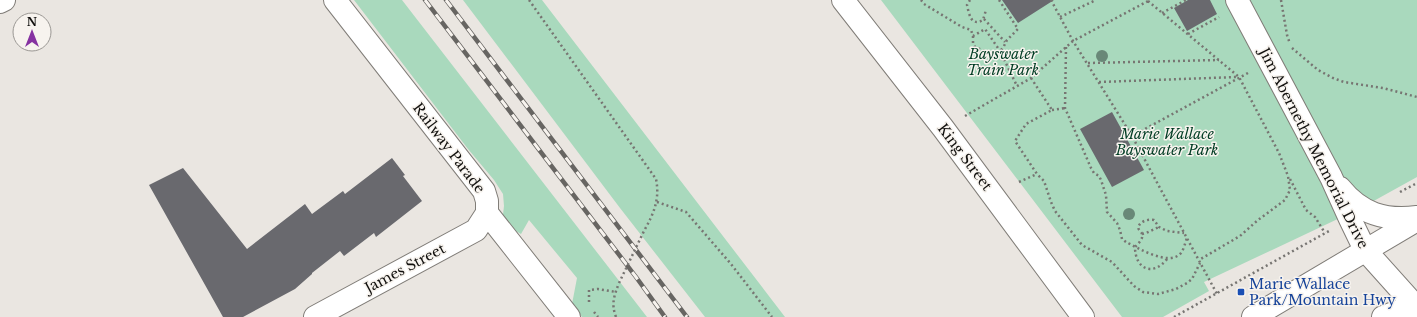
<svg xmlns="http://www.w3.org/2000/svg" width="1417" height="317" font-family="'Libre Baskerville',serif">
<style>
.green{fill:#a9d9bd}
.building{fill:#69696e}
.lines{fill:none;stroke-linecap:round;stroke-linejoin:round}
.minor-casing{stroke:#807d78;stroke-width:24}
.major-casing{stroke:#807d78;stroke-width:24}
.path{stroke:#777572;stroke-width:2.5;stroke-dasharray:2 3;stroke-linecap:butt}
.minor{stroke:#fff;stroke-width:22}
.major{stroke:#fff;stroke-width:22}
.rail-casing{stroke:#676562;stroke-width:4.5}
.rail{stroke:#f7f3ee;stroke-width:3;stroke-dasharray:9;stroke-linecap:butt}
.path-bridge{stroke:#777572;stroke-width:2.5;stroke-dasharray:2 3;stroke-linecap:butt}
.tree{fill:#698878}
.transit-dot{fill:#1a4fb4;stroke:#f7f3ee;stroke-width:1.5}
.labels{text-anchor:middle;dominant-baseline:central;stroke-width:3;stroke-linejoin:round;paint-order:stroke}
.park-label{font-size:14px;font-style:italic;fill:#003c23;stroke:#f7f3ee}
.street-label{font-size:14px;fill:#11100e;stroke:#f7f3ee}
.transit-label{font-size:14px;fill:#164399;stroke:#f7f3ee;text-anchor:start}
</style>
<rect width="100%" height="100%" fill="#eae6e1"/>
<path class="green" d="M354,0H402L647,317H582L572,304L577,278L529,220L521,234L502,223L504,206L503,194L494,180L468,149Z
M463,0H542L785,317H705L620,208Z
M881,0H1417V177L1361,208L1204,282L1209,291L1163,317H1122Z"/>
<path class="building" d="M1002,0H1054L1018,23Z
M1188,0H1210L1217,14L1187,31L1174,8Z
M1112,112L1144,170L1112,187L1080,129Z
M392,158L405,175L403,176L422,201L376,237L374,233L344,256L340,251L312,273V274L295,289L243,317H223L149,185L183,168L247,249L305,204L312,214L343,191L345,194Z"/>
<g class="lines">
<g class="minor-casing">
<path id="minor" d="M335,0L484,191L487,201V213L569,317
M843,0L943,128L1083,317
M1237,0L1331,177L1350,219L1365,250L1417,308
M0,2L4,0
M1340,188C1361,214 1385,221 1417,217
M315,317L476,230L487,213"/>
</g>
<g class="major-casing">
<path id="major" d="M1253,317L1417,220
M1383,317L1415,305"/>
</g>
<path class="path" d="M529,0L656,179C660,199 654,213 644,231
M921,0L924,4L962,27L971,30L973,36L985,29L1000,51L1017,86
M970,0L967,5C969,14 971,27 983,20L986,10
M999,0L1018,29L1007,40L1003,48L1000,51
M1051,0L1073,41L1132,136L1217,294
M1281,0L1287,35L1290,44
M1148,1L1239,77L1279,153L1288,176L1290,190L1285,200L1258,220L1240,236L1199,260
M1162,13L1186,0
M1060,17L1096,0
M984,19L1005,42
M1188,34L1219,17
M973,36V43L975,47L1004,60
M1066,47L1065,108L1091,168L1094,173L1099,176L1101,180L1106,195L1107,212L1117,223L1120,230L1122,239L1126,242C1138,248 1169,267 1181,253C1184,249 1185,243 1187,238
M1292,48L1318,70L1333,78L1344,82L1383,88L1417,97
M1088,63L1219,60
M1031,78L1052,110L1026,124L1015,141L1037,174L1044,181L1051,202L1055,211L1082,245L1112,262L1134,286L1143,292L1158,294L1176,289L1187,283L1192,279L1200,263
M1099,82L1237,77
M1052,110L1065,108
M965,116L1031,78L1073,41L1150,0
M1132,136L1248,73
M1290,179L1306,210L1315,217L1325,233
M1019,182L1037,174
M1400,192L1417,183
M657,202L686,212L731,264L772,317
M1142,234L1146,233L1159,227
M1167,259C1153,277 1135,269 1135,247C1139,243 1145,237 1141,232C1140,231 1138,229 1138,227C1141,221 1147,219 1154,220L1159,227L1167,231L1184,233
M589,302V290L598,289L616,292
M594,312L598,317
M616,317C611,304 614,296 619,283
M1174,317L1329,231"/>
<use href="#minor" class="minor"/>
<use href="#major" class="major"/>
<g class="rail-casing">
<path id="rail" d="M425,0L636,277L665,317
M446,0L687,317"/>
</g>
<use href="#rail" class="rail"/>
<path class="path-bridge" d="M619,283L644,231"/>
</g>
<g class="tree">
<circle cx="1102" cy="56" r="6"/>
<circle cx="1129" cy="214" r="6"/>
</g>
<rect class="transit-dot" x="1237" y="288" width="8" height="8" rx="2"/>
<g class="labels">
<g class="park-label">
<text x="1003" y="54">Bayswater<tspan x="1003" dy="16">Train Park</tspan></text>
<text x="1167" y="134">Marie Wallace<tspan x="1167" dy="16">Bayswater Park</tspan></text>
</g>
<g class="street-label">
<text transform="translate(449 148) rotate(53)">Railway Parade</text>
<text transform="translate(1314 148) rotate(63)">Jim Abernethy Memorial Drive</text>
<text transform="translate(965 157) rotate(53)">King Street</text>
<text transform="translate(405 268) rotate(-28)">James Street</text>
</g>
<g class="transit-label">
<text x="1249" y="284">Marie Wallace<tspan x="1249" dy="16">Park/Mountain Hwy</tspan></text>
</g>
</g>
<g transform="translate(32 32)"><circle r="19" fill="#f7f3ee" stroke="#9b9894"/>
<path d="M0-3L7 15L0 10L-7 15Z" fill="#8632a1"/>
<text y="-6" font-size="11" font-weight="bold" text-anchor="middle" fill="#11100e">N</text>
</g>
</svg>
